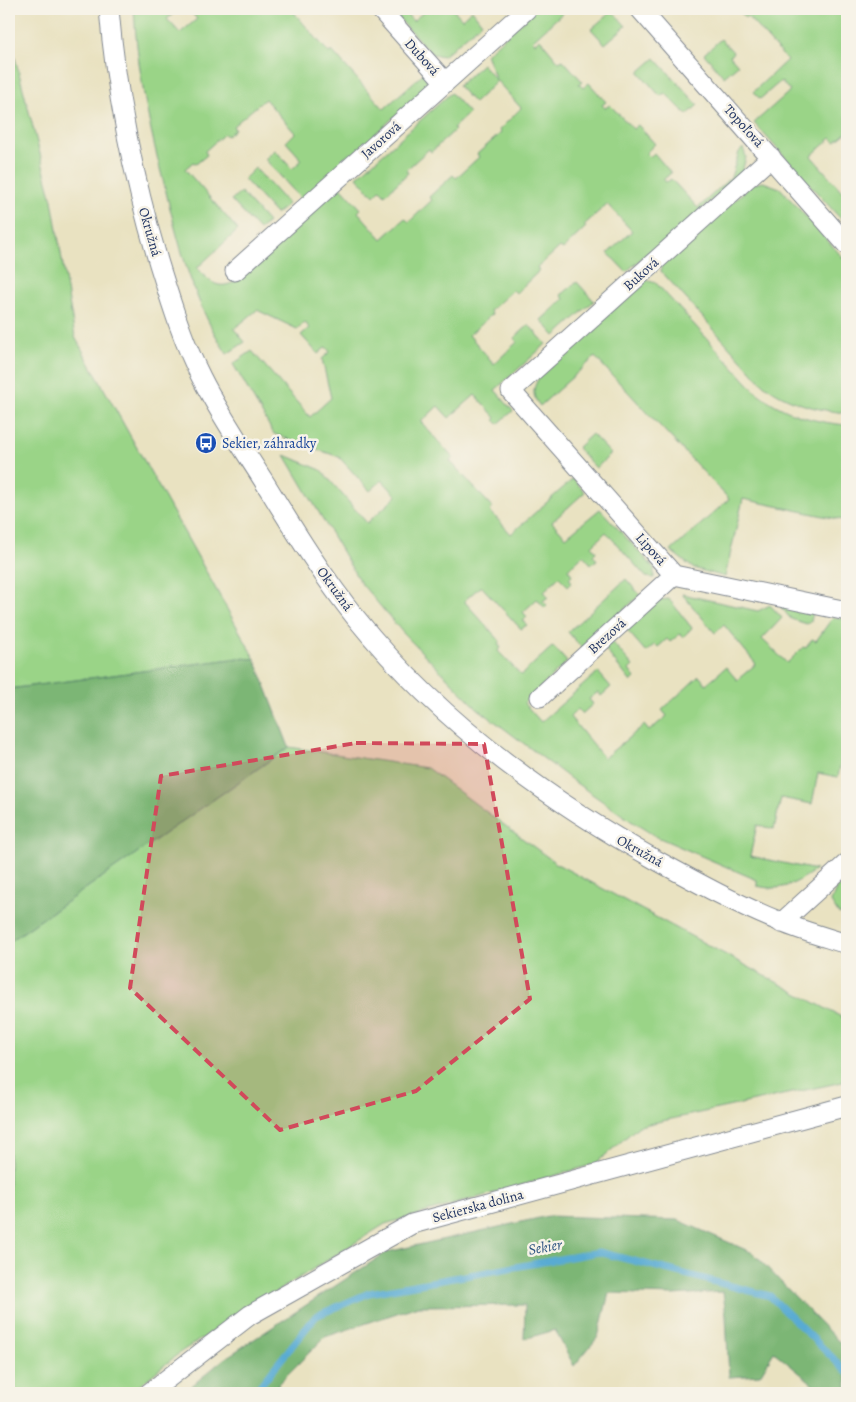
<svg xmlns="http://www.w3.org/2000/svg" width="856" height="1402" font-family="Alegreya,serif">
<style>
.green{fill:#9ad487;stroke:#5a8272}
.forest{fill:#7bb674;stroke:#4b7269}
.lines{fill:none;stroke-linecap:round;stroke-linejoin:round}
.stream{stroke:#58abd3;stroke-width:7}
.minor-casing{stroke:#828890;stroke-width:21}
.minor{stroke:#fff;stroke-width:19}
.marked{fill:#d1495b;fill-opacity:0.2;stroke:#d1495b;stroke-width:4;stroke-dasharray:10 6;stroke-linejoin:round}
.labels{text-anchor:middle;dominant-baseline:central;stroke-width:5;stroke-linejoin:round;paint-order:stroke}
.street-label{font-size:14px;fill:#1b2f5e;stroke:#f7f3e8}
.transit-label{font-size:14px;fill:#164399;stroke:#f7f3e8;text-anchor:start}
.water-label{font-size:15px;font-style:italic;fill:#2d5481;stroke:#f7f3e8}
</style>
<rect width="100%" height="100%" fill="#f7f3e8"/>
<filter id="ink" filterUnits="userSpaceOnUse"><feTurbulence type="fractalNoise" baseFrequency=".02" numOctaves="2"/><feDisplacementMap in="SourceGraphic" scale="10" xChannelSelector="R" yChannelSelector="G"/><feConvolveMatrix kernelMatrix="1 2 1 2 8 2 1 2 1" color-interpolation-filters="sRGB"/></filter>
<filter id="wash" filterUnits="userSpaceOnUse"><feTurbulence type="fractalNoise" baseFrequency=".0096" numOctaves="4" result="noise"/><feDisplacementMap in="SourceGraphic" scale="20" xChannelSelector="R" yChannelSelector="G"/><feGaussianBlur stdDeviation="1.12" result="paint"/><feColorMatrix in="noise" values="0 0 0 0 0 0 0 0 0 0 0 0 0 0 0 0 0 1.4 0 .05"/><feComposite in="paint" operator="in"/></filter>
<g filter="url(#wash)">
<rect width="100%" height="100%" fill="#e9e2c1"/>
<path class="green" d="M9,9L15,58L52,200L75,337L255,659L239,658L9,689Z
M134,9H179L167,19L180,33L197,19L188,9H291L329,53L332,51L384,109L426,71L427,84L424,90L302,200L265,159L275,150L292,169L302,160L286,142L295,133L265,99L233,126L235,129L227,136L224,134L205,151L207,155L196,164L193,162L185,169L238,230L197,268C210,282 218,291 236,281L340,186L361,209L358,212L382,239L405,218L409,222L432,200L429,197L453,175L456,178L479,157L477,154L501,133L499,130L521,108L497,81L474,103L458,86L482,64L496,80L486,54L536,9H567L532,41L535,43L540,39L559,62L563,60L582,81L579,84L583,88L589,83L606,102L602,105L605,108L610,105L633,129L638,125L655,144L646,153L650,157L654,153L671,173L663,180L667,182L671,179L698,208L731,177L739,152L743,148L746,157L742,172L653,254L650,251L626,272L608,253L632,231L607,204L584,225L586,227L563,249L560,247L537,268L539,271L516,293L513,290L490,311L492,314L469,335L494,364L517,342L514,338L529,325L546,344L495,390L513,411L498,424L494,420L496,418L475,395L449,418L438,406L421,422L453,458L450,461L493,508L490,511L511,534L573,479L585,492L552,522L566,537L600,509L654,568V578L646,577L606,532L592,546L596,552L593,555L597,560L591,564L583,555L568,569L572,575L569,578L572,582L568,586L559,577L544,591L548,597L543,601L547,605L545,608L537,599L523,612L527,617L523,621L527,625L521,629L481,586L464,601L500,641L498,644L501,648L498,651L521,675L553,646L567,662L524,703L541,722L598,672L611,687L601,696L598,692L589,699L593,704L582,714L578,709L570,717L604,758L644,725L649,731L667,716L662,710L699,676L706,684L726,667L737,680L756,664L724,625L715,633L682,594L758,611L770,605L782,618L762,639L787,663L803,647L806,648L812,639L816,641L833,617L847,620V747L844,746L838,777L818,773L812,804L781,798L774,829L757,825L750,856L816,870C794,884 783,892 757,886V880L655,836L631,821L576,783L477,708L404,634L360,582L285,455L321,470L367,523L397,496L382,480L370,491L339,457L274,434L233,364L252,351L310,417L331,398L322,359L330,352L326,347L318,354L301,335L309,328L305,322L297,329L257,310L234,329L245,342L227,354C194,304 180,249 166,192C150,131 137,71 134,9Z
M393,9H402L413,21L427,9H453L462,19L472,10L482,23L443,56L432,54L391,10Z
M737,9H847V132L835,142L831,138L811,156L847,197V224L839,217L754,123L790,91L781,81L760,99L753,92L787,60L747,16L745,18Z
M612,11L626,26L605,44L591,29Z
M721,39L733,52L730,56L738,65L724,77L704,54Z
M655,58L698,105L687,115L665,93L660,96L639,72Z
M451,93L469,113L453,128L455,130L431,152L429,149L406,170L408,173L385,195L380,190L374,196L357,177Z
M255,168L288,204L276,214L244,179Z
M763,182L780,188L847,262V413C816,410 787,403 762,383L661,271V265L753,184Z
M241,192L268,222L259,230L231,200Z
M646,280L656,283L755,391C782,413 812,422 847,425V521L743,499L725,577L693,568L671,551L729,499L595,357L540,406C531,395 533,387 540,376Z
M577,282L594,301L555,336L541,320L564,299L561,295Z
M592,434L611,454L596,468L577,448Z
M626,579L640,595L582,648L568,632Z
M669,599L692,628L683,637L680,634L670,642L667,639L658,647L655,644L646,652L626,629L658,600Z
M780,606L813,613L811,621L807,624L791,619Z
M612,642L633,666L629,670L635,678L631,682L604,648Z
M289,747L427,768L557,864L847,1020V1081L639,1126L595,1164L385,1224L182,1351L130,1393H9V942Z
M847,880V918L838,913L831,902L836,889Z"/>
<path class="forest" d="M239,658L255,659L289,747L9,942V689Z
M548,1216L678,1220L753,1253L836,1339L847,1348V1393H824L774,1352L760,1375L729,1377L726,1316L723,1292L673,1295L609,1293L598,1337L574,1366L555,1330L524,1339L525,1305L418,1306L325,1337L278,1384L279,1393H183L224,1359L387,1252Z"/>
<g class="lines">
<path class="stream" d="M254,1393L316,1316L369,1293L599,1252L770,1296L847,1372"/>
</g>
</g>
<g filter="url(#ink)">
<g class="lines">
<g class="minor-casing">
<path id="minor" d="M109,9C116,96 134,180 159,264C171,302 183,342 201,377C221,417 247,454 270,491C297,535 324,578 356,618C437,719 543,797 656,860C696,882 738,905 781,922C802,931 825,937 847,944
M380,9L445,82
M640,9L847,245
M771,157L511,391L674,575L847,611
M235,271L527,9
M540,697L674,575
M781,923L847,863
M149,1393L250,1315L412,1224L847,1106"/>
</g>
<use href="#minor" class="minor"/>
</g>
</g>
<path class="marked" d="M356,743L484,744L530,999L416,1091L280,1130L130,988L161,776Z"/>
<defs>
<g id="bus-disc" transform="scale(1.125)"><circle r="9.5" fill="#1a4fb4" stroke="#f7f3e8"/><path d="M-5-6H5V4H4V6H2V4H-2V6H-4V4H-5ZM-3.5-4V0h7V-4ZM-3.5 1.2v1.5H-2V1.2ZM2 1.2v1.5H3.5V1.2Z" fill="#fff"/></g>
</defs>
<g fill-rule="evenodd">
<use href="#bus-disc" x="206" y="443"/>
</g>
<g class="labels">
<g class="street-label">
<text transform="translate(422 57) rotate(48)">Dubová</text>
<text transform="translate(744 126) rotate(48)">Topoľová</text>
<text transform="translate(381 140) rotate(-42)">Javorová</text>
<text transform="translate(150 232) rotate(74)">Okružná</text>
<text transform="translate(641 274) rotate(-42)">Buková</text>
<text transform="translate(651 549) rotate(48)">Lipová</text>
<text transform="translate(335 589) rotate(54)">Okružná</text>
<text transform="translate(607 636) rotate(-42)">Brezová</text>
<text transform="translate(640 851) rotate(29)">Okružná</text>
<text transform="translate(478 1206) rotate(-15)">Sekierska dolina</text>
</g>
<g class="transit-label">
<text x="222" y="443">Sekier, záhradky</text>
</g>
<g class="water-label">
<text transform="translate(545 1247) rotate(-10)">Sekier</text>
</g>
</g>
<rect width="856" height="1402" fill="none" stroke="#f7f3e8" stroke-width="30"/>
</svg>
